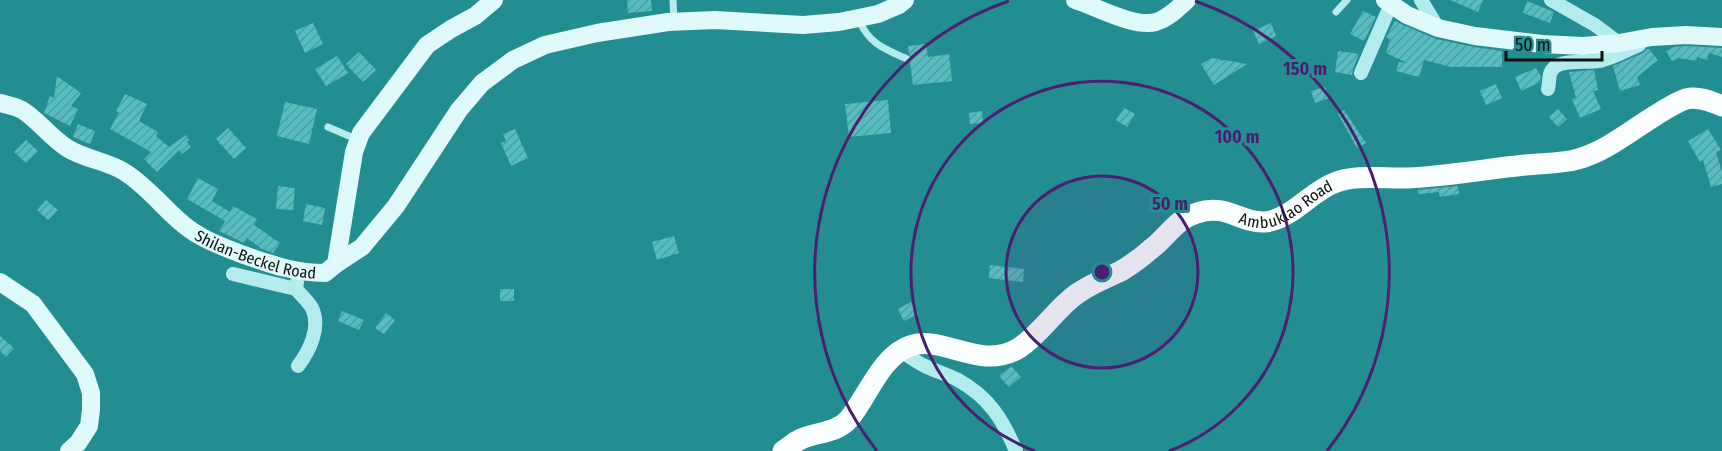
<svg xmlns="http://www.w3.org/2000/svg" width="1722" height="451" font-family="'Fira Sans Condensed',sans-serif">
<style>
.building{fill:url(#building-hatch)}
.lines{fill:none;stroke-linecap:round;stroke-linejoin:round}
.lane{stroke:#b4ecec;stroke-width:7}
.street{stroke:#b4ecec;stroke-width:14}
.secondary{stroke:#e0f9fa;stroke-width:18}
.primary{stroke:#fafeff;stroke-width:21}
.ring{fill:none;stroke:#4b2071;stroke-width:3}
.labels{text-anchor:middle;dominant-baseline:central;stroke-width:6;stroke-linejoin:round;paint-order:stroke}
.street-label{font-size:16px;fill:#111;stroke:#238e91}
.centre{fill:#4b2071;stroke:#238e91;stroke-width:3}
.ring-label{font-size:18px;text-anchor:middle;font-weight:bold;fill:#4b2071;stroke:#238e91;stroke-width:6;stroke-linejoin:round;paint-order:stroke}
</style>
<defs>
<pattern id="building-hatch" width="6" height="6" patternUnits="userSpaceOnUse" patternTransform="scale(1.5)"><rect width="6" height="6" fill="#58bbbd"/><path d="M-1 1l2-2M0 6l6-6M5 7l2-2" fill="none" stroke="#4ca0a1"/></pattern>
</defs>
<rect width="100%" height="100%" fill="#238e91"/>
<path class="building" d="M627,0H651L652,11L628,13Z
M1450,0H1483L1478,12Z
M1527,1L1554,12L1550,23L1523,13Z
M1363,11L1376,17L1364,41L1350,34Z
M1395,21L1403,25L1436,39L1474,47L1502,51V67H1451L1424,60L1419,77L1396,71L1399,62L1407,63L1386,53L1390,39L1386,37Z
M313,23L323,44L305,53L295,31Z
M1271,23L1276,36L1259,44L1253,31Z
M926,44L928,57L949,54L952,81L913,85L910,63L912,58L909,54L908,46Z
M1686,46L1722,48V57L1709,53L1707,60L1697,57L1696,61L1678,58L1672,61L1666,51L1674,47Z
M1647,49H1649L1658,60L1637,77L1640,85L1620,91L1613,66L1643,53Z
M1338,51L1359,54L1353,69L1352,75L1335,72Z
M359,52L376,70L363,82L346,64Z
M337,56L348,73L326,86L315,69Z
M1212,58L1220,59L1221,61L1224,60L1247,64L1214,85L1201,64Z
M1536,68L1541,76L1540,82L1521,91L1515,77Z
M1594,70L1598,90L1593,91L1601,109L1580,118L1572,99L1576,98L1569,72Z
M57,76L81,93L71,106L78,109L70,126L44,113L50,96L54,98Z
M1496,84L1502,98L1486,105L1480,91Z
M1325,87L1329,98L1315,103L1311,91Z
M125,94L147,104L139,121L158,132L156,136L169,147L186,135L189,140L187,142L191,147L182,154L179,150L157,172L144,159L151,152L110,129L119,112L116,111Z
M888,100L891,133L849,137L845,104Z
M285,102L317,109L309,144L277,136Z
M1124,108L1135,114L1127,127L1116,120Z
M1558,109L1567,119L1558,127L1549,117Z
M1344,110L1366,143L1357,148L1338,114Z
M982,111L983,123L970,124L969,113Z
M78,124L95,131L90,144L73,137Z
M228,128L246,148L234,159L216,139Z
M515,129L528,158L511,166L501,143L506,141L503,134Z
M1708,129L1721,150L1716,152L1722,172V184L1711,187L1703,160L1700,162L1688,141Z
M26,140L38,151L26,163L14,152Z
M198,178L218,189L212,201L230,212L233,206L257,219L254,225L280,243L273,253L262,249L247,238L244,243L219,231L225,221L187,199Z
M278,186L295,188L293,210L276,209Z
M1458,186L1459,194L1440,197L1439,192L1418,194V190Z
M46,200L58,210L48,220L37,210Z
M306,204L325,208L322,225L303,221Z
M674,236L679,253L657,260L652,242Z
M990,265L1024,269L1023,282L989,278Z
M500,289H514V301H500Z
M911,302L918,314L904,321L898,309Z
M342,311L364,320L359,330L338,321Z
M386,313L395,320L384,334L375,328Z
M0,336L14,348L6,357L0,351Z
M1011,366L1021,377L1009,387L999,376Z"/>
<g class="lines">
<path class="lane" d="M673,0L674,22
M1336,12L1347,0
M859,20C869,44 885,49 907,59
M328,127L356,139"/>
<path class="street" d="M1421,0L1438,28
M1551,0L1595,25L1619,43
M1361,73L1391,4
M1548,89C1549,84 1549,79 1550,74C1555,56 1588,65 1603,60C1615,57 1627,50 1639,45
M233,274L296,289L297,282
M296,289C301,295 308,301 312,308C321,327 310,350 298,366
M899,350C907,355 915,361 923,365C934,371 947,374 958,380C989,397 1003,420 1016,451"/>
<g class="secondary">
<path d="M1075,0C1097,7 1134,28 1156,22C1169,18 1178,8 1187,0"/>
<path d="M1385,0L1407,15L1438,28L1475,36L1542,44L1583,46L1619,43L1652,37L1686,35L1722,37"/>
<path id="s1" d="M0,103C7,105 15,106 22,110C36,118 51,138 67,148C86,160 109,161 126,173C148,187 164,209 184,225C201,239 221,246 241,254C270,264 294,273 325,273L336,264L354,152L361,133L427,45L451,29L475,16L494,0"/>
<path d="M336,264L362,247L396,206L459,110L482,83L513,60L545,45L597,33L668,22L715,20L803,25L839,22L878,14L899,5L905,0"/>
<path d="M0,282L33,304L85,374L91,393V410L89,426L78,443L69,451"/>
</g>
<path class="primary" id="s2" d="M783,451C789,447 795,442 801,439C817,432 837,433 849,419C868,396 881,356 910,346C943,334 981,372 1019,348C1042,333 1056,308 1078,293C1091,284 1106,278 1121,271C1131,265 1142,257 1151,249C1167,237 1176,219 1197,213C1226,203 1240,223 1264,222C1291,220 1310,192 1334,183C1356,174 1385,179 1408,178C1448,176 1486,169 1525,165C1543,163 1561,164 1578,159C1606,151 1629,132 1653,117C1663,111 1674,103 1686,99C1698,96 1711,101 1722,106"/>
</g>
<circle cx="1102" cy="272" r="96" fill="#4b2071" fill-opacity=".12"/>
<g class="ring">
<circle cx="1102" cy="272" r="96"/>
<path d="M1035 451A191 191 0 1 1 1169 451"/>
<path d="M877 451A287 287 0 0 1 1009 1M1195 1A287 287 0 0 1 1327 451"/>
</g>
<g class="labels">
<g class="street-label">
<text stroke="none"><textPath href="#s2" startOffset="604">Ambuklao Road</textPath></text>
<text stroke="none"><textPath href="#s1" startOffset="303">Shilan-Beckel Road</textPath></text>
</g>
</g>
<circle cx="1102" cy="272" r="9" class="centre"/>
<g class="ring-label">
<text x="1305" y="75">150 m</text>
<text x="1237" y="143">100 m</text>
<text x="1170" y="210">50 m</text>
</g>
<path d="M1506 51v9h96v-9" fill="none" stroke="#111111" stroke-width="3"/>
<text x="1515" y="51" font-size="18" fill="#111111" stroke="#238e91" stroke-width="4.5" paint-order="stroke">50 m</text>
</svg>
